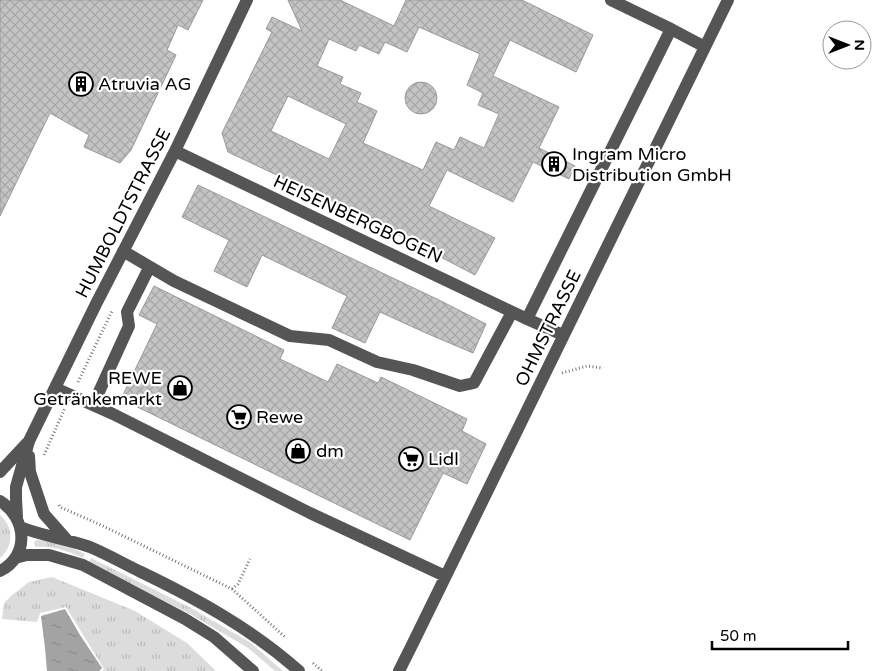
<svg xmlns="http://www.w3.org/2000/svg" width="892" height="671" font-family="'Varela Round',sans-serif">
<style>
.grass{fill:url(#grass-tufts)}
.water{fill:url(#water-ripples)}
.building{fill:url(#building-cross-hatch);stroke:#999;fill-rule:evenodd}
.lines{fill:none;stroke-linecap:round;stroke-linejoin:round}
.path{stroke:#777;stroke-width:3;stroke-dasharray:1 2.5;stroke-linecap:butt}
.minor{stroke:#555;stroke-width:12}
.labels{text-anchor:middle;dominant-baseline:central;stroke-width:4.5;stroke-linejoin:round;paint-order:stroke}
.poi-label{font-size:18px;fill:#000;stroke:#fff;text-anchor:start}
.street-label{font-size:18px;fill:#000;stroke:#fff}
</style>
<defs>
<pattern id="grass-tufts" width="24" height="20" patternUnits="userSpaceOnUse" patternTransform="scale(1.25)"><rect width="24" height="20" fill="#dcdcdc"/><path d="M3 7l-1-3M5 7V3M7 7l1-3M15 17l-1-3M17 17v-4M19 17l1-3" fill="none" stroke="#bbb"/></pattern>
<pattern id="water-ripples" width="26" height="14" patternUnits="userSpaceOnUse" patternTransform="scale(1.25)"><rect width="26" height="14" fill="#a3a3a3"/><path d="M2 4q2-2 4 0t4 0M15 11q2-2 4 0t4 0" fill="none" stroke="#8b8b8b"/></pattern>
<pattern id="building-cross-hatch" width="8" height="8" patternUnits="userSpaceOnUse" patternTransform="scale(1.25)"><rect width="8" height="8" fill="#c4c4c4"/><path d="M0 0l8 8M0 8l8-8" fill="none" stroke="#a7a7a7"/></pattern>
</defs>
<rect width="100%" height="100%" fill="#fff"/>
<path class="grass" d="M0,515C14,527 14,546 0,558Z
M37,540C55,541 69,546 85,554L83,558C63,550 56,546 35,547L34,542Z
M91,558L193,609L251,643L283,671H275L248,648L192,615L89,563Z
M52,577L135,611L187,643L216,671H102L104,669L66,607L40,613L37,622L2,619L4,603L11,596L29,582Z"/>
<path class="water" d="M65,609L80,635L102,668L99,671H47L45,648L41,616Z"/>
<path class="building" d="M0,0H203L188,30L178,25L167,50L176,55L131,150L120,163L84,147L89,135L50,113L0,216Z
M288,0H340L394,26L406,0H522L593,35L576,72L510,40L493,76L559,107L539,148L575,166L569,179L533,162L513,202L447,170L429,206L495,238L475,275L370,220L369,223L355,217L357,213L228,152L222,133L272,32L266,29L272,17L302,31ZM419,27L480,54L467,85L483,93L478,105L499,114L484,148L460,137L454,150L436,142L423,170L363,143L377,111L357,102L361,93L340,84L343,77L317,66L329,39L356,51L359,45L379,54L385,42L407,52ZM288,96L346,124L329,159L271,131Z
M405 98a16 16 0 1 1 32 0a16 16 0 1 1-32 0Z
M198,185L441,301L486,324L473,353L426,333L380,312L365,343L332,328L347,296L262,255L247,287L214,271L229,240L182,217Z
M154,286L284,350L280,359L328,382L337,364L378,383L381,377L467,419L462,431L486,444L467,484L443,473L410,540L121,399L157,324L139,315Z"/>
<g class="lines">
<path class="path" d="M562,373L587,366L603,368
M78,382L112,311
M44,455L65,408
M59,505L60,507L101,525L232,589L286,638
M232,589L238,584L250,559
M313,663L322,671"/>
<path class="minor" d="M611,0L671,29L705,47
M175,151L527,319L671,29
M123,251L174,281L290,336L329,340L377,362L413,370L460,386L474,383L512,312
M527,319L563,335
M55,388L113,414L310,513L445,576
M93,405L129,326L127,312L149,268
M29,456L30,472L44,514L67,540
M0,472L27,443
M0,501C27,518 30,556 0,571
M17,518L16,498V487L29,441L96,304L175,151L247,0
M20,527C43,536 67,539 90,547C107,554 124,564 141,572C197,599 252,629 299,671
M15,558L27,555H49L83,565L185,619L214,637L253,671
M399,671L412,645L728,0"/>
</g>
<defs>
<g id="building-ring" transform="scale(1.25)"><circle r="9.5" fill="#fff" stroke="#000" stroke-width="1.5"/><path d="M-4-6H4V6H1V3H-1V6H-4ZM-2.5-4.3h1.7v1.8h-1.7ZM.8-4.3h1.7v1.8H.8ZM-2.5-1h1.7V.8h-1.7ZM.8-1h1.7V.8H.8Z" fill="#000"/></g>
<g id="shop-ring" transform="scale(1.25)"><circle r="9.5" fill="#fff" stroke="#000" stroke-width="1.5"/><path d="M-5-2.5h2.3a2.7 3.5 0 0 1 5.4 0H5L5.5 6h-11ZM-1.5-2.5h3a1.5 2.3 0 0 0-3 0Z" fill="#000"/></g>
<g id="supermarket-ring" transform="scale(1.25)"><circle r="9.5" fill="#fff" stroke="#000" stroke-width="1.5"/><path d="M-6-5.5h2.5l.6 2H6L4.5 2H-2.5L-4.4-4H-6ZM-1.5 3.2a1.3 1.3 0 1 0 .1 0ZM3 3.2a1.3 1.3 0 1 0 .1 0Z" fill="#000"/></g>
</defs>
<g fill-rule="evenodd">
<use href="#building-ring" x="81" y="84"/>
<use href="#building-ring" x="554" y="164"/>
<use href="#shop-ring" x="180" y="388"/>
<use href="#supermarket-ring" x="239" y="417"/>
<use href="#shop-ring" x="298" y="451"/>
<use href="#supermarket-ring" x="411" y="459"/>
</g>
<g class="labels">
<g class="poi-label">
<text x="98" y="84">Atruvia AG</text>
<text x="572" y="154">Ingram Micro<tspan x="572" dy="21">Distribution GmbH</tspan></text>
<text x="162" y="378" text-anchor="end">REWE<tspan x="162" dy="21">Getränkemarkt</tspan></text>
<text x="256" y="417">Rewe</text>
<text x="316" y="451">dm</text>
<text x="428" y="459">Lidl</text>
</g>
<g class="street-label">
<text transform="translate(123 213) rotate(-63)">HUMBOLDTSTRASSE</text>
<text transform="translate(358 219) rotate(25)">HEISENBERGBOGEN</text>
<text transform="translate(548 328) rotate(-64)">OHMSTRASSE</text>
</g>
</g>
<g transform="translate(847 45) rotate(90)"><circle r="24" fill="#ffffff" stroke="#999999"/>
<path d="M0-4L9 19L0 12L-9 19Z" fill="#000000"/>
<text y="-8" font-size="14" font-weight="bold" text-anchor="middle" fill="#000000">N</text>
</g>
<path d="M712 641v8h136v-8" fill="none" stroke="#000000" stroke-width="2.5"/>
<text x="720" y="641" font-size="15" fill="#000000" stroke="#ffffff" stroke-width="4" paint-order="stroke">50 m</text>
</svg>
